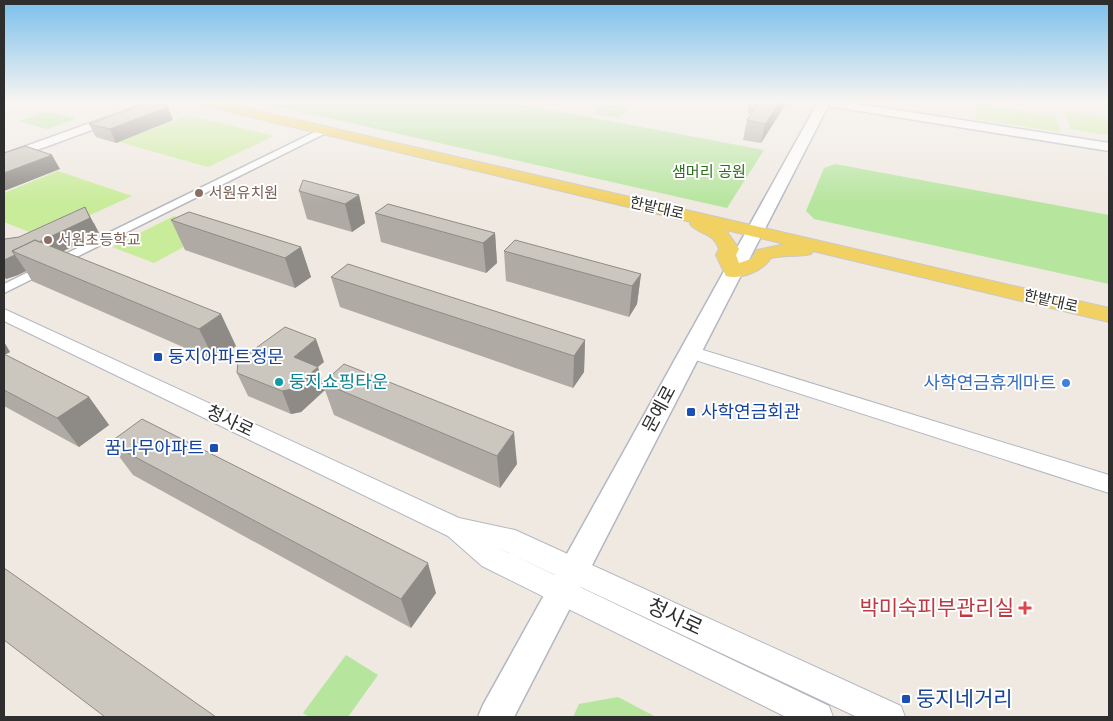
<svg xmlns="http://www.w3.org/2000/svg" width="1113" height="721" font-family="Jost,'Noto Sans KR',sans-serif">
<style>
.green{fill:#b6e59e}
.pitch{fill:#c9ec9a}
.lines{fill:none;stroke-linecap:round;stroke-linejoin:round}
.minor-casing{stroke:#b4b7c1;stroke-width:3}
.tertiary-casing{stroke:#b4b7c1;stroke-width:2}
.secondary-casing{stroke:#b4b7c1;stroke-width:3}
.primary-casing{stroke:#c9c9c9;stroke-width:2}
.minor{fill:#fff;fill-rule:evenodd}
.tertiary{fill:#fff;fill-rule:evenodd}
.secondary{fill:#fff;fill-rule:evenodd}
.primary{fill:#f2d163;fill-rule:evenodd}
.wall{fill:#afaba4}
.shaded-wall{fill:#8e8b86}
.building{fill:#cbc7bf;stroke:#8e8b86}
.education-dot{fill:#8d6e63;stroke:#fff;stroke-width:2}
.transit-dot{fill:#1a4fb4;stroke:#fff;stroke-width:2}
.culture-dot{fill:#0f9aa8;stroke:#fff;stroke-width:2}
.shop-dot{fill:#3f7fe0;stroke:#fff;stroke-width:2}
.health-dot{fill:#e0444e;stroke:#fff;stroke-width:2}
.labels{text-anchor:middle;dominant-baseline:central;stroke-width:4;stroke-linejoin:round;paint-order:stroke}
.far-park-label{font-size:15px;fill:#2c6e1b;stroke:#fff}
.far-education-label{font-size:15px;fill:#785e54;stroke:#fff;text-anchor:start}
.far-street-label{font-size:15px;fill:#2e2e2e;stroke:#fff}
.transit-label{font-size:18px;fill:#164399;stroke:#fff;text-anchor:start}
.culture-label{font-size:18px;fill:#0d838f;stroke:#fff;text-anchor:start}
.shop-label{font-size:18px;fill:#366cbe;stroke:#fff;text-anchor:end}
.street-label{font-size:18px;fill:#2e2e2e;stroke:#fff}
.near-health-label{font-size:21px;fill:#be3a42;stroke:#fff;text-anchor:end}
.near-street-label{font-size:21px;fill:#2e2e2e;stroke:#fff}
.near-transit-label{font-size:21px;fill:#164399;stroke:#fff;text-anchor:start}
</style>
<rect width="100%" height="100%" fill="#efe9e1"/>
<path class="green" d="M258,102H508L764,150L727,208Z
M605,104L630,108L618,118L593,113Z
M48,111L76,119L47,129L19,121Z
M835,164L1109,215V284L814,219L806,211L824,168Z
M346,655L378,675L348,717H309L303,713Z
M618,697L656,717H573L579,704Z"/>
<path class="pitch" d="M976,104L1056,116L1060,132L976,119Z
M1065,111L1109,118V135L1070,129Z
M188,115L274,136L208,167L119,142Z
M58,171L132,196L42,237L4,222V193Z
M174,216L215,230L154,263L112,247Z"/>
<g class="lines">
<g class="minor-casing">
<path id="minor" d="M325,127L328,128V132L4,293V284Z"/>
</g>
<g class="tertiary-casing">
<path id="tertiary" d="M4,309L459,518L515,530L901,706L905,717H857L496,547L829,706L833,717H786L482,566L448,536L4,321Z
M690,346L1109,475V493L683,356L681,352L683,348Z"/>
</g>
<g class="secondary-casing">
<path id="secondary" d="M149,102H165L163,104L4,162V154Z
M818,102H845L1109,143V151L828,106L514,717H478L483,705Z"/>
</g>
<g class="primary-casing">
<path id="primary" d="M199,102H220L1109,308V322L813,251L811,254C798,257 784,255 771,258C763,271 741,280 726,276L716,255L719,249C713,231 698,235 690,224L691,222L205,106L200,105ZM726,230L785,244L757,250L751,259L739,263L736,255L739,249Z"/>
</g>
<use href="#minor" class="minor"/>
<use href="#tertiary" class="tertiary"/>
<use href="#secondary" class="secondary"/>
<use href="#primary" class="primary"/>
</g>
<path class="wall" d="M749,102H787L761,143L743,140L747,120L751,114L747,113Z
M173,120L116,143L96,137L89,124Z
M299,191L359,195L365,223L352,232L307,219Z
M375,213L495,233L497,263L486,273L381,242Z
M171,220L301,247L311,277L295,288L185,250Z
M94,223L99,233L63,251L236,346L215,361L32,281L26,271L18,275L6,279L4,278V238L5,239L19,237Z
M504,251L641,274L637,304L629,317L506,281Z
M331,277L585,340L584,372L573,388L340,307Z
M4,342L10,352L4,355L89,397L109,425L79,447L4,406Z
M324,362L317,367L324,383L517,464L500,488L334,415L325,390L301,412L291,414L248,396L237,373Z
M109,443L436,593L411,628L133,475Z"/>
<path class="shaded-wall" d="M166,102L173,120L116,143L110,129Z
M780,102H787L761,143L765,124Z
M52,155L60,169L4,191V173Z
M359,195L365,223L352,232L345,204Z
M85,207L99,233L40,263L29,249Z
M495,233L497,263L486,273L483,243Z
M301,247L311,277L295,288L285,258Z
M15,255L26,271L18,275L6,279L4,275V260Z
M641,274L637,304L629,317L632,286Z
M221,314L236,346L215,361L199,329Z
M316,339L324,362L302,380L294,357Z
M585,340L584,372L573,388L574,356Z
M4,342L10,352L4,355Z
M318,367L325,390L301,412L291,414L282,391Z
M89,397L109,425L79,447L57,418Z
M514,432L517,464L500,488L497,456Z
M428,563L436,593L411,628L401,599Z"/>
<path class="building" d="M150,102H166L168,107L110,129L89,124Z
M760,102H780L765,124L747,120Z
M25,146L52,155L4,173V153Z
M303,180L359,195L345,204L299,191Z
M388,204L495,233L483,243L375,213Z
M85,207L90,218L39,242L35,240L12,251L15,255L4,260V238L5,239L19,237Z
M189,212L301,247L285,258L171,220Z
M35,240L221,314L199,329L12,251Z
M515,240L641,274L632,286L504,251Z
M348,264L585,340L574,356L331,277Z
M285,327L316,339L294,357L318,367L292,389L282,391L237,373L238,361Z
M4,354L89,397L57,418L4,390Z
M344,364L514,432L497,456L323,383Z
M142,419L428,563L401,599L109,443Z
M4,568L216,717H105L4,640Z"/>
<linearGradient id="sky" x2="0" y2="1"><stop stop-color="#7abfeb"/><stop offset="0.5" stop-color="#f8f5f2"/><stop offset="1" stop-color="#f8f5f2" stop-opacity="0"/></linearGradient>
<rect width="1113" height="203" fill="url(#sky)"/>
<g class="education-dot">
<circle cx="199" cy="193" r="5"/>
<circle cx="48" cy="240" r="5"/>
</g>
<g class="transit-dot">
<rect x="153" y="352" width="10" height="10" rx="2.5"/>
<rect x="686" y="407" width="10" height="10" rx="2.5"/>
<rect x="209" y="443" width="10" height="10" rx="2.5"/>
<rect x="901" y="694" width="10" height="10" rx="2.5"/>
</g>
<circle class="culture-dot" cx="279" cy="382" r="5"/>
<circle class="shop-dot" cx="1066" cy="383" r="5"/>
<path class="health-dot" d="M1022.5 600.5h5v5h5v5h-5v5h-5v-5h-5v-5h5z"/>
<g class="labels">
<g class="far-park-label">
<text x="709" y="172">샘머리 공원</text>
</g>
<g class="far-education-label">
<text x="209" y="193">서원유치원</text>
<text x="58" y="240">서원초등학교</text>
</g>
<g class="far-street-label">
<text transform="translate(657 208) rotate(13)">한밭대로</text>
<text transform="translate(1051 301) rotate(13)">한밭대로</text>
</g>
<g class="transit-label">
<text x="168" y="357">둥지아파트정문</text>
<text x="701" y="412">사학연금회관</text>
<text x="204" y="448" text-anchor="end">꿈나무아파트</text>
</g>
<g class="culture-label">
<text x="289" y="382">둥지쇼핑타운</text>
</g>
<g class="shop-label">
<text x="1056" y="383">사학연금휴게마트</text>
</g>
<g class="street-label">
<text transform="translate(659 409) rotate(-62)">문예로</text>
<text transform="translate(230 421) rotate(25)">청사로</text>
</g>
<g class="near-health-label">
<text x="1014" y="608">박미숙피부관리실</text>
</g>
<g class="near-street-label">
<text transform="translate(675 617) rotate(25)">청사로</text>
</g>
<g class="near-transit-label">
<text x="916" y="699">둥지네거리</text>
</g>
</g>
<rect width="1113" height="721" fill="none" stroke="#2e2e2e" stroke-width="10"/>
</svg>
